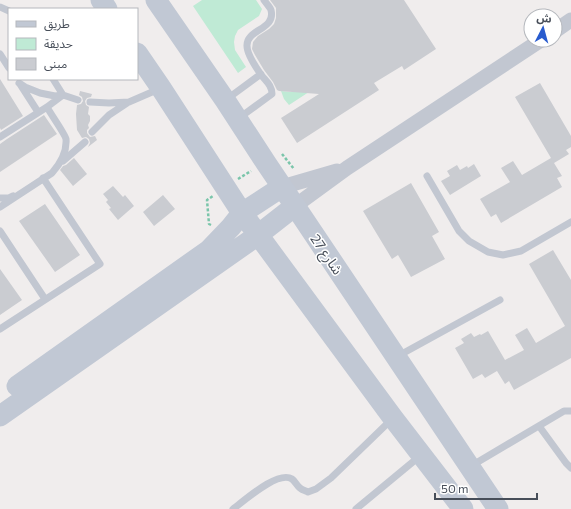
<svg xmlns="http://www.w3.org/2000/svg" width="571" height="509" font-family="Commissioner,'Noto Sans Arabic',sans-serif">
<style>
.green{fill:#bfead5}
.building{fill:#caccd1}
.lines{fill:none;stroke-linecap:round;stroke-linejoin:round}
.path{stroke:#7ac5aa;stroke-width:2.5;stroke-dasharray:3 2;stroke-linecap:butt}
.lane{stroke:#c2c7d1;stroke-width:7}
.street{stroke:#c2c7d1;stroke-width:15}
.secondary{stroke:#c1c8d4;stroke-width:21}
.labels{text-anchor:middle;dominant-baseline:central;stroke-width:3;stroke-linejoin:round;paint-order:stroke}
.street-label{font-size:14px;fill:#474e59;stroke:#fff}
</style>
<rect width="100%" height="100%" fill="#f0eded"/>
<path class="green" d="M202,0H256L262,9L259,16L238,30L235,36L234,42L235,50L246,67L238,73L193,6Z
M303,88L312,90L289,105L284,99L281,91L291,92Z"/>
<path class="building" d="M270,0H404L436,49L404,70L402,66L374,83L379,90L297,143L281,118L319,94L279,91L277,90L273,82L264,70L255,55L252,49L253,42L258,36L269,29L274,24L276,18V8Z
M0,79L23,116L1,130L0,128Z
M540,83L571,136V147L566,150L569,154L554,163L562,176L557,178L562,187L501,223L496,214L491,217L480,199L510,182L501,168L513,161L522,175L551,158L515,97Z
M80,91L92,94L91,97L87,98L85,101L86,105L89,107L88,114L90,116V121L88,125L89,128L87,130V133L90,137L95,136L97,140L88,147L90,143L89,139L86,137L82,138L77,130L76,114L77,105L81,104L83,101L82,97L79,95Z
M44,115L57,134L0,172V144L7,139Z
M74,158L87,174L73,186L60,170L63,166L66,165Z
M474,164L481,176L450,195L441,181L450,176L447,171L457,165L460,170L467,166L468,168Z
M411,183L439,232L432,236L445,259L411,277L398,255L392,259L363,211Z
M113,186L123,197L125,195L134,206L118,220L109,209L111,208L106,202L108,200L103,194Z
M163,195L175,209L154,226L143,212Z
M45,204L80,255L55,272L19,221Z
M553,250L571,280V358L514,390L509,381L505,384L497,371L485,378L482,374L473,379L455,348L464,343L461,339L471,333L474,337L480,334L481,335L488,331L505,360L524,350L515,335L527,328L536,343L565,326L529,264Z
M0,269L22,300L0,315Z"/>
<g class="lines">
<path class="path" d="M282,154L294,169
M238,179L251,171
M211,225L209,224L207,200L213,196"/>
<path class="lane" d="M0,7L9,11
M0,54L9,68
M53,79L63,95
M19,83L25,87L40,93L55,96L63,95L78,100
M20,84L38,112
M227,99L261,74
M90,102L109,103L129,102L159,89
M239,118L272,94C272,86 267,82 262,76C257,69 247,55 247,46C246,29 276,30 271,10C270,7 266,3 264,0
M92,132L109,115L127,103
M0,137L47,107L63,95
M63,161L85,142
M427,176L459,231L469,241L488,252L503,255L521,251L571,222
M0,198H9L13,196
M0,207L52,173C60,164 67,152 66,139C65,134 50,113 47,107
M0,231L45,299
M0,329L100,264L43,178
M398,356L500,300
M539,426L566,463L571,468
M471,466L564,411H571
M233,509C244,501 278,470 292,479C295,481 297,486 300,488C302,490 306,491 308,492L316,489L331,478L392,419
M356,509L420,456"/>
<path class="street" d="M555,31L571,20
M282,187L337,171
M295,206L347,168L541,40"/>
<path class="secondary" d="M101,0L107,9
M156,0L225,100L266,163L295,206L498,509
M137,53L161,88L242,213L393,418L463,509
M17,386L209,250L231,227L242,213L282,187
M0,416L258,235L295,206"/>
</g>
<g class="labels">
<g class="street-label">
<text transform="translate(327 254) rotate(56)">شارع 27</text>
</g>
</g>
<rect x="8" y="8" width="130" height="72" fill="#ffffff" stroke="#b5b8bd"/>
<rect x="16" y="21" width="20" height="6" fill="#c1c8d4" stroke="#b5b8bd"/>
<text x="44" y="28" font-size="12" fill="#474e59">طريق</text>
<rect x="16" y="38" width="20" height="12" fill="#bfead5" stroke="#b5b8bd"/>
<text x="44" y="48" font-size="12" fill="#474e59">حديقة</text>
<rect x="16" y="58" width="20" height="12" fill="#caccd1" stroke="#b5b8bd"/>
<text x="44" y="68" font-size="12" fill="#474e59">مبنى</text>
<g transform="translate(543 28) rotate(6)"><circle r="19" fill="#ffffff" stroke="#b5b8bd"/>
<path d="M0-3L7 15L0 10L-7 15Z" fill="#285bce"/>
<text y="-6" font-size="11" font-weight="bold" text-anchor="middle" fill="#474e59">ش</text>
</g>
<path d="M435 493v6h102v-6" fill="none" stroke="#474e59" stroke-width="2"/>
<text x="441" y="493" font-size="12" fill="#474e59" stroke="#ffffff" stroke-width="3" paint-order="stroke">50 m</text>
</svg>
